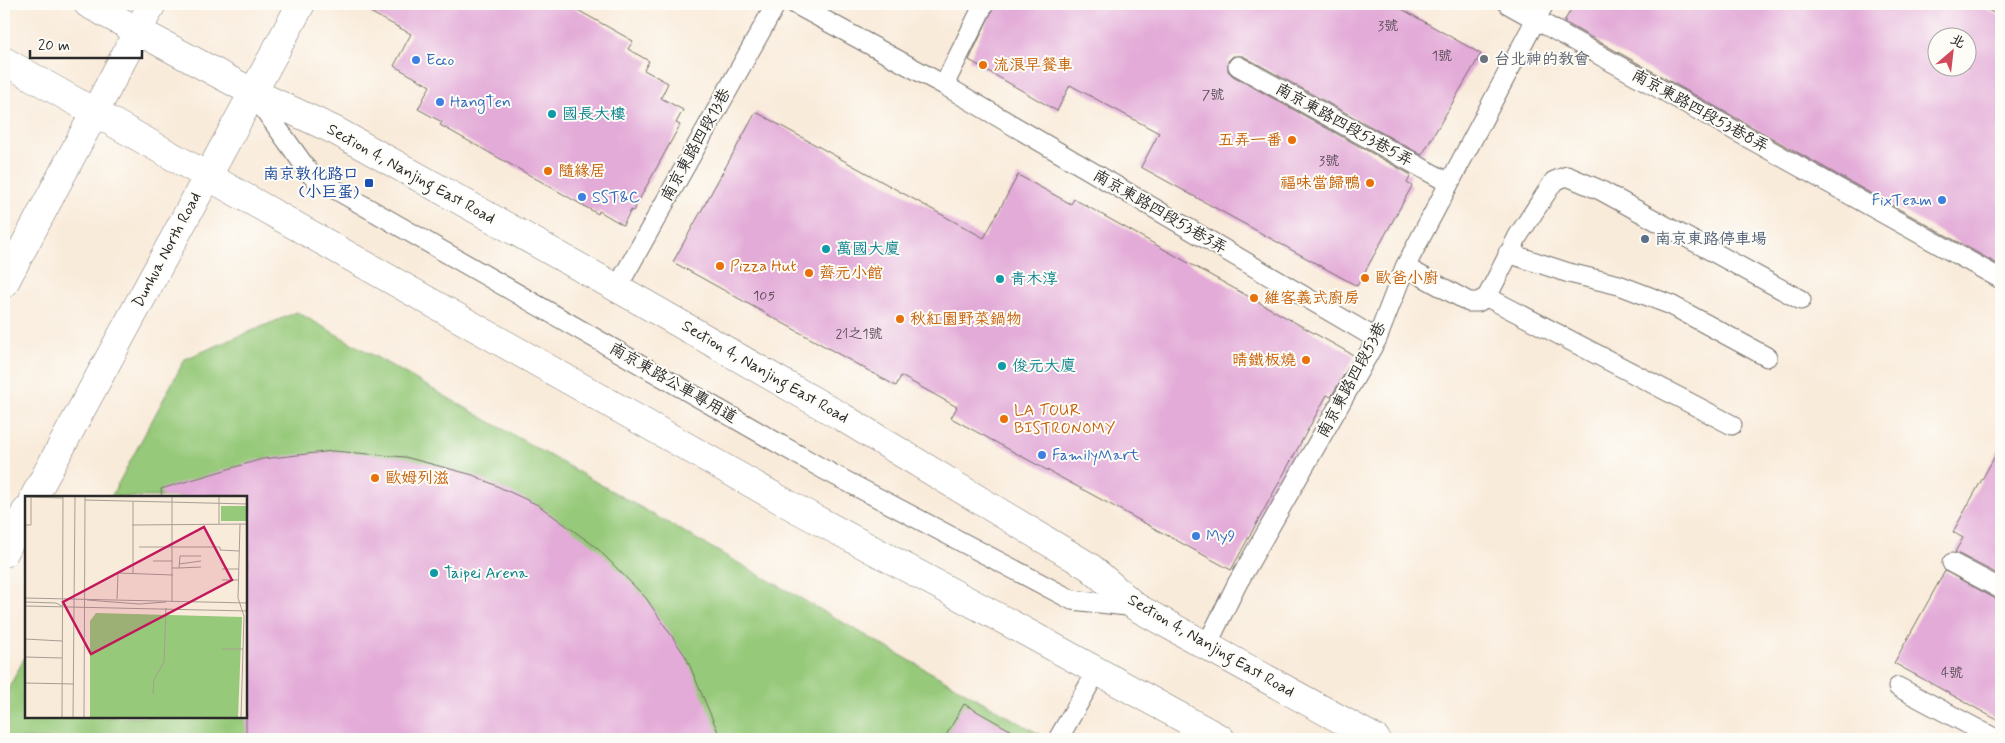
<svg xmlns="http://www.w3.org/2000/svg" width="2005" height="743" font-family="Mynerve,'LXGW WenKai TC',sans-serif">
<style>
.green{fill:#96c979;stroke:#607a52}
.building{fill:#e3abd8;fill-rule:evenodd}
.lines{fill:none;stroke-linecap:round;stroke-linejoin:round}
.lane-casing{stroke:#736e68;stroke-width:21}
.secondary-casing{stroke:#736e68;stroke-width:29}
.lane{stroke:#fff;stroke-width:19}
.secondary{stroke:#fff;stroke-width:28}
.worship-dot{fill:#6b7280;stroke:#fdfcf7;stroke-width:2}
.shop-dot{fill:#3f7fe0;stroke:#fdfcf7;stroke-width:2}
.food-dot{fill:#e8710a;stroke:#fdfcf7;stroke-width:2}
.culture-dot{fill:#0f9aa8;stroke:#fdfcf7;stroke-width:2}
.transit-dot{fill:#1a4fb4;stroke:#fdfcf7;stroke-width:2}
.service-dot{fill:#5c6f8a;stroke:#fdfcf7;stroke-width:2}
.labels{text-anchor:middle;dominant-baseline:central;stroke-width:4;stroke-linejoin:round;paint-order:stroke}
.number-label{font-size:14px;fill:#594b56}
.worship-label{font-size:16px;fill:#5b616d;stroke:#fdfcf7;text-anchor:start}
.shop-label{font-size:16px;fill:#366cbe;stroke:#fdfcf7;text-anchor:start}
.food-label{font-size:16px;fill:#c56008;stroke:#fdfcf7;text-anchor:start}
.street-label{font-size:16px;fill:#2b2b2b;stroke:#fdfcf7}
.culture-label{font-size:16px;fill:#0d838f;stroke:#fdfcf7;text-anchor:start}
.transit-label{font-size:16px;fill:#164399;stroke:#fdfcf7;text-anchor:end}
.service-label{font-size:16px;fill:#4e5e75;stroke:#fdfcf7;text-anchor:start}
.inset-road{fill:none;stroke:#a79e94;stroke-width:1}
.view{fill:#c2185b;fill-opacity:0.15;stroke:#c2185b;stroke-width:2.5}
.inset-edge{fill:none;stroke:#2b2b2b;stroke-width:2.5}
</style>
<rect width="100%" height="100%" fill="#fdfcf7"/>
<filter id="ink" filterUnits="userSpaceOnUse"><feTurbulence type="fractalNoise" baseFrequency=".02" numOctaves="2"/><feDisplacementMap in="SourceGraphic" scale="10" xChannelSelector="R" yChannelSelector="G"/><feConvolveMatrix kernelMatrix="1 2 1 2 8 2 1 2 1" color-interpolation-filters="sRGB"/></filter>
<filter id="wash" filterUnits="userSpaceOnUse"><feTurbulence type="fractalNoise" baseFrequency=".0096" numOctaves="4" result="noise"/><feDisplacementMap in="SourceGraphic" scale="20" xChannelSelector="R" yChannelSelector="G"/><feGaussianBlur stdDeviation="1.12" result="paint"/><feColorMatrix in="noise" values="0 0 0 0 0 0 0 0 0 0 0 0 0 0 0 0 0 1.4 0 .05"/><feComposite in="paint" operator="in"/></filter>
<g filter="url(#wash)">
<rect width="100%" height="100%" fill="#f9ebda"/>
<path class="green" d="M297,312L1048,739H4V697L26,655V717H246V497H111L185,359Z"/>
<g id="blocks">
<path class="building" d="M355,4H567L633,41L628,49L649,61L644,70L668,83L661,98L683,110L676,123L680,125L633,211L631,210L623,225L599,211L598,214L540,181L440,125L442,122L418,109L430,86L394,66L411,34Z
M995,4H1393L1481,54L1422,155L1243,56H1233L1228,61V71L1233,76L1411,175L1407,183L1412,186L1357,286L1141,167L1159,133L1070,85L1057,111L969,60Z
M1574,4H1977L2001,17V266L1564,22ZM1938,38H1968V68H1938Z
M756,112L984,238L1018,175L1071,204L1074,199L1355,356L1331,397L1327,395L1231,570L951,418L957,407L901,376L896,386L673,262Z
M2001,445V576L1955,552L1963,538L1953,532Z
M333,451L405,457L473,475L538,505L596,547L646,598L686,657L721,739H246V497H162L161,489L262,459Z
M1945,571L1996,599L2001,600V722L1894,663Z
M964,704L1026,739H944Z"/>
</g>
</g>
<g filter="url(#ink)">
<use href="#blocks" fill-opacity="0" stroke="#736e68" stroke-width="1"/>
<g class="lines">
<g class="lane-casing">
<path id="lane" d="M795,4L944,85L1377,339
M1508,4L2001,279
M1238,66L1449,183
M944,85L984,4
M253,94L312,176L823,469L1072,600L1136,607
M1508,253L1569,273L1619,285L1671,305L1767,357
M1405,267L1469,302H1478L1487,297L1518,236L1554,181L1567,176L1600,190L1801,300
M617,288L776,4
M1487,297L1732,425
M1952,563L2001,589
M1207,645L1237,584L1377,339L1405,267L1544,4
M1898,687L1996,739
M1058,739L1097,671"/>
</g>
<g class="secondary-casing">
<path id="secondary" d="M88,4L252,92L336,131L642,302L842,417L1090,567L1136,607L1376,739
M4,61L795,508L1026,632L1221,739
M4,284L152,4
M34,497L301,4
M4,553L26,511"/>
</g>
<use href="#lane" class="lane"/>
<use href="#secondary" class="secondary"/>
</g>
</g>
<circle class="worship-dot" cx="1484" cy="59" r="5"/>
<g class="shop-dot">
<circle cx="416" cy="60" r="5"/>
<circle cx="440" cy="102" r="5"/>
<circle cx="582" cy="197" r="5"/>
<circle cx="1942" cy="200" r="5"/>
<circle cx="1042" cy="455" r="5"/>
<circle cx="1196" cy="536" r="5"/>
</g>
<g class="food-dot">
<circle cx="983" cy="65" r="5"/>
<circle cx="1292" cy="140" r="5"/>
<circle cx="548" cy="171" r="5"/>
<circle cx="1370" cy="183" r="5"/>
<circle cx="720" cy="266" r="5"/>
<circle cx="809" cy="273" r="5"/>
<circle cx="1365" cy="278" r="5"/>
<circle cx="1254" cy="298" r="5"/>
<circle cx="900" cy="319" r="5"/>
<circle cx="1306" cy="360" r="5"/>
<circle cx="1004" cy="419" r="5"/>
<circle cx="375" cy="478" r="5"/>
</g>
<g class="culture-dot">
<circle cx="552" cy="114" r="5"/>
<circle cx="826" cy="249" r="5"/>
<circle cx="1000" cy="279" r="5"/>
<circle cx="1002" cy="366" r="5"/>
<circle cx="434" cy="573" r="5"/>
</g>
<rect class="transit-dot" x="364" y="178" width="10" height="10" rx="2.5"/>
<circle class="service-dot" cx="1645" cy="239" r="5"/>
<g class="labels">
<g class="number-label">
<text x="1388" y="26">3號</text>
<text x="1442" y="56">1號</text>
<text x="1213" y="95">7號</text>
<text x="1329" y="161">3號</text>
<text x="764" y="296">105</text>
<text x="859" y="334">21之1號</text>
<text x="1952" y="673">4號</text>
</g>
<g class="worship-label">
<text x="1494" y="59">台北神的教會</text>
</g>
<g class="shop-label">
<text x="426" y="60">Ecco</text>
<text x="450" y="102">HangTen</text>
<text x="592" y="197">SST&amp;C</text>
<text x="1932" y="200" text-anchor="end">FixTeam</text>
<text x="1052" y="455">FamilyMart</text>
<text x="1206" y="536">My9</text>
</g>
<g class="food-label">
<text x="993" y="65">流浪早餐車</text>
<text x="1282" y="140" text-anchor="end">五弄一番</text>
<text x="558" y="171">隨緣居</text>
<text x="1360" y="183" text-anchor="end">福味當歸鴨</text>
<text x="730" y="266">Pizza Hut</text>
<text x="819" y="273">薺元小館</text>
<text x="1375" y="278">歐爸小廚</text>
<text x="1264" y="298">維客義式廚房</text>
<text x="910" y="319">秋紅園野菜鍋物</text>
<text x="1296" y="360" text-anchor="end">晴鐵板燒</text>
<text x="1014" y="410">LA TOUR<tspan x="1014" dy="18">BISTRONOMY</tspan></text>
<text x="385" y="478">歐姆列滋</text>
</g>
<g class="street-label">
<text transform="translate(1700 111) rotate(29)">南京東路四段53巷8弄</text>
<text transform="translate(1344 125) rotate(29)">南京東路四段53巷5弄</text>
<text transform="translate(696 145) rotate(-61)">南京東路四段13巷</text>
<text transform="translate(411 174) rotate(29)">Section 4, Nanjing East Road</text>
<text transform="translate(1160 212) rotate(30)">南京東路四段53巷3弄</text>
<text transform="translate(167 250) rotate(-62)">Dunhua North Road</text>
<text transform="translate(765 372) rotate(30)">Section 4, Nanjing East Road</text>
<text transform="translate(1352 380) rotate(-62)">南京東路四段53巷</text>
<text transform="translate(673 383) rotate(30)">南京東路公車專用道</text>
<text transform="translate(1211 646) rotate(30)">Section 4, Nanjing East Road</text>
</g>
<g class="culture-label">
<text x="562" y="114">國長大樓</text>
<text x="836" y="249">萬國大廈</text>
<text x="1010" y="279">青木淳</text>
<text x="1012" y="366">俊元大廈</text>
<text x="444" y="573">Taipei Arena</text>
</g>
<g class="transit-label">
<text x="359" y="174">南京敦化路口<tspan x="359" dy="18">(小巨蛋)</tspan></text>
</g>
<g class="service-label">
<text x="1655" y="239">南京東路停車場</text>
</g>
</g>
<g transform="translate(25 496)">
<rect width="222" height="222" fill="#f9ebda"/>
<path d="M196,10H222V25H196ZM71,117L217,121L213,222H65V125Z" fill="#96c979"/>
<path class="inset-road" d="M0,1L38,2M147,1V106M60,4L223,8M194,28V1M215,28L213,102L219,120L216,222M0,29H6V1M107,29L223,28M114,51H195V54L214,55M128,65H147M154,68L176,65M147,72H154L155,60H176M154,72L176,71M197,73H214M108,77V6M197,84H214M0,102L223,107M92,103L93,77L148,79M62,104L114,108L141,106M0,106L31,107L37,110M0,110L223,115M0,143L37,145M197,153H218M0,161L37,162M0,187L49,188M128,198L129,184L139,166L141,112M37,222L38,1M48,222L50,1M59,222L60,1"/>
<path class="view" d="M179,31L207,84L66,158L38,106Z"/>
<rect width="222" height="222" class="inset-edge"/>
</g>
<rect width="2005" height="743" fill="none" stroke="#fdfcf7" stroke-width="20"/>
<g transform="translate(1952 52) rotate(28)"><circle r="24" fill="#fdfcf7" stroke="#a9a8a5"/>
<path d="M0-4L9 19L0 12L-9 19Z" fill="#d1495b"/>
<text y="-8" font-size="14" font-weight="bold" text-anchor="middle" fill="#2b2b2b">北</text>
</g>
<path d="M30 50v8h112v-8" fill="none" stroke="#2b2b2b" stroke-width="2.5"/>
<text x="38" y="50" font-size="15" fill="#2b2b2b" stroke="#fdfcf7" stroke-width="4" paint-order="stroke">20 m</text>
</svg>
